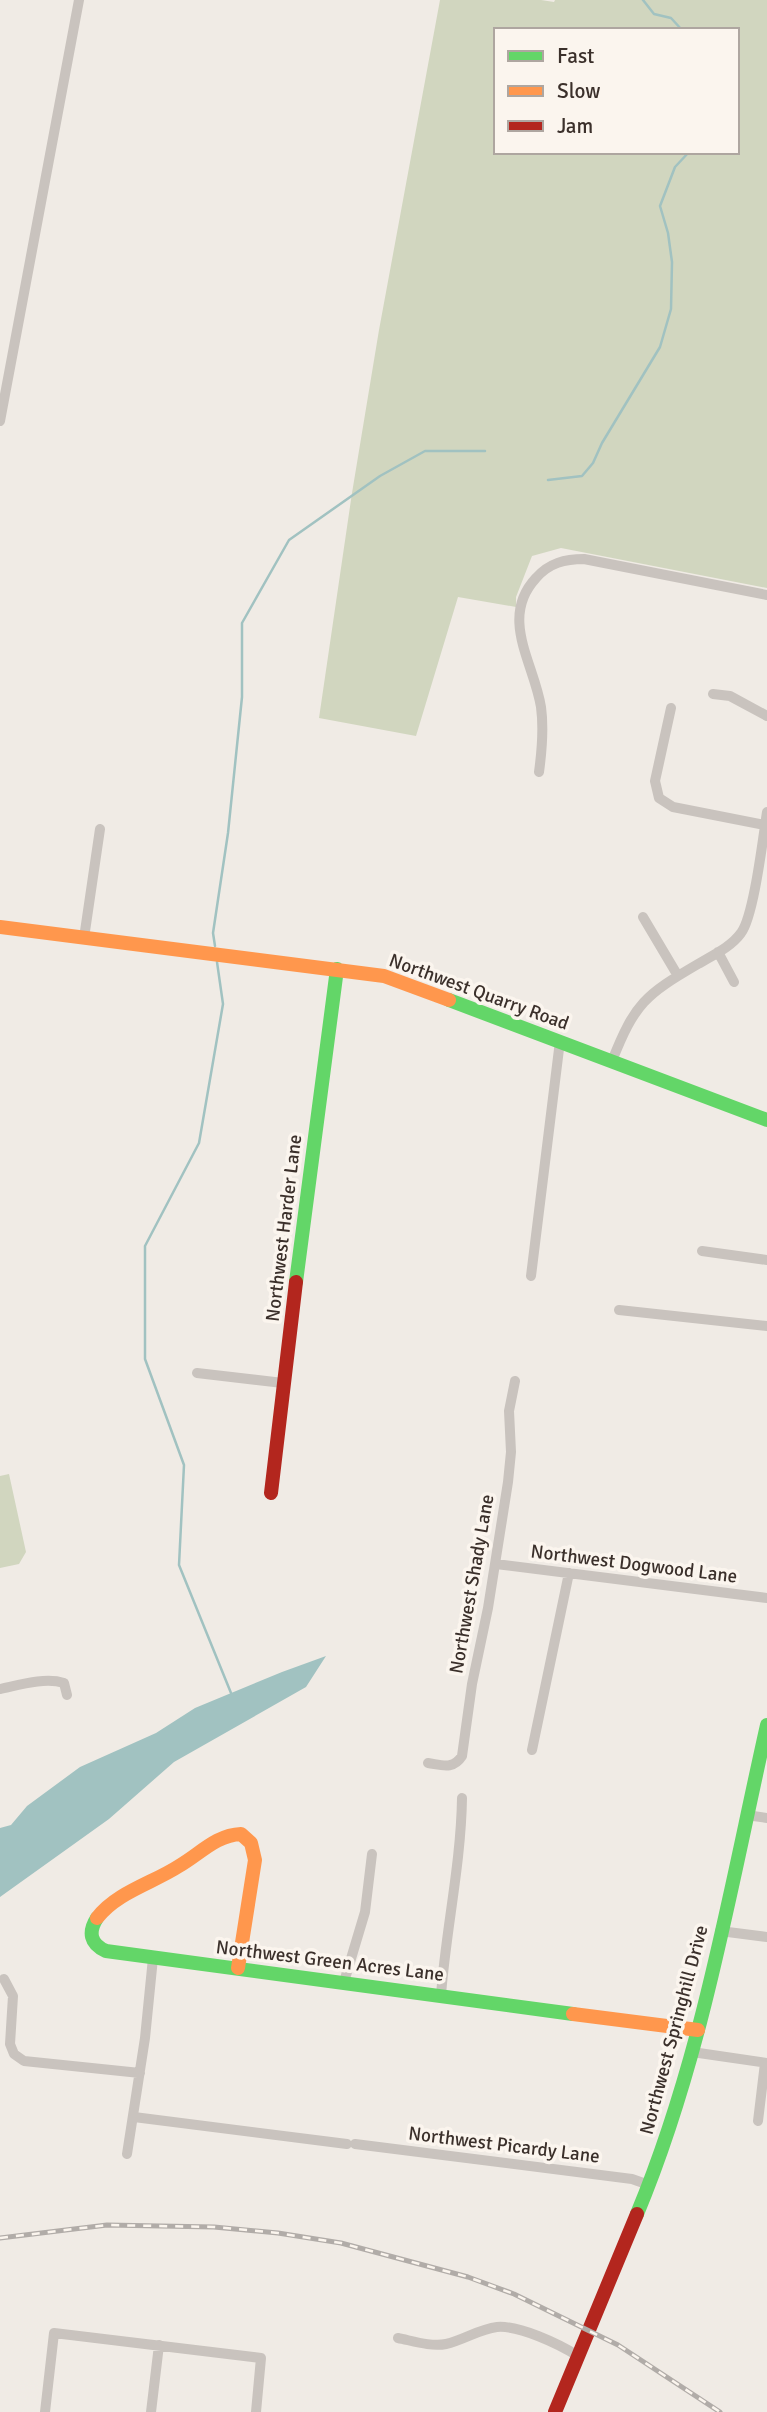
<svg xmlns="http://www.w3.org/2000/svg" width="767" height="2412" font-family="Signika,sans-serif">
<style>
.green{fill:#d1d6bf;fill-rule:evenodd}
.water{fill:#a1c2c1}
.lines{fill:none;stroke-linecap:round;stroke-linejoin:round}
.stream{stroke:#a1c2c1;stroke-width:2.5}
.street{stroke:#c9c3be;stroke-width:10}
.fast{stroke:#63d668;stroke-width:14}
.slow{stroke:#ff974d;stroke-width:14}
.jam{stroke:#b3261e;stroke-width:14}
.rail-casing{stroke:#b1aca8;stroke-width:5}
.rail{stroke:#fbf5ee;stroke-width:2.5;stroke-dasharray:8;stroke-linecap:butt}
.labels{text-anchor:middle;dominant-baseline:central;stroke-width:7;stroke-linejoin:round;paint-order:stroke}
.street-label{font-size:19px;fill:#3b302b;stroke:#fbf5ee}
</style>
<rect width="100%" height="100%" fill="#f0ebe5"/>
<path class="green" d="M440,0H541L554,2L555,0H767V588L561,548L532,556L516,597V607L458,597L416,736L319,718L352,493L379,330ZM496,30H737V152H496Z
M9,1474L26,1552L19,1564L0,1568V1476Z"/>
<path class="water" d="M326,1656L306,1687L174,1762L109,1819L0,1897V1828L11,1825L27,1806L80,1767L156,1733L195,1708L282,1672Z"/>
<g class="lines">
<path class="stream" d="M643,0L654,14L671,18L682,30
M548,480L582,476L593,463L602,443L660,347L671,309L672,262L668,233L660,206L675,167L689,152
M215,946L213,933L228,833L242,697V623L289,540L380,476L425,451H485
M217,962L223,1004L199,1143L145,1246V1359L184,1465L179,1565L231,1693"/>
<path class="street" d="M0,421L79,0
M713,694L730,696L767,716
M671,708L655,781L659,798L673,807L765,825
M539,772C542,750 544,729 541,707C534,663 499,618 536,578C549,563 565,559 584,559L767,595
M643,917L678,976
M84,938L100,829
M718,952L734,982
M612,1061C635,1003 645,995 698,964C713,955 731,947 741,933C754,916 763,837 767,812
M702,1251L767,1260
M531,1276L560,1041
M619,1310L767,1326
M197,1373L283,1383
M496,1564L767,1598
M0,1689C19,1685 45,1677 64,1683L67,1695
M532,1750L569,1573
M428,1763C442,1765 453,1770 462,1756L472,1684L488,1608L508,1482L511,1452L509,1411L515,1381
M746,1815L767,1818
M720,1931L767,1937
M4,1979L13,1996L10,2044L14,2054L24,2061L140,2073
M344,1982L365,1912L372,1854
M441,1995C446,1929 461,1864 462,1798
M692,2052L767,2063
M134,2117L347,2144
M758,2121L765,2063
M355,2144L632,2179L649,2185
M127,2154L145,2038L153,1958
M398,2338C413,2341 431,2347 446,2344C464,2340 479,2329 497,2327C519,2325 559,2344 578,2356
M45,2412L54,2333L261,2358L256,2412
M151,2412L159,2345"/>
<path class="fast" d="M449,1000L767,1120
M296,1282L337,969
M97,1918C88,1932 90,1944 106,1951L573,2014
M637,2214C702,2058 730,1889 767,1725"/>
<path class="slow" d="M0,927L384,976L449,1000
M97,1918C117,1892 153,1883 179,1866C200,1854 216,1835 241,1834L251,1843L255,1860L238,1968
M573,2014L698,2030"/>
<path class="jam" d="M271,1493L296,1282
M555,2412L637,2214"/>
<g class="rail-casing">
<path id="rail" d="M0,2238L107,2225L214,2227L278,2233L341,2243L468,2277L514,2294L618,2345L720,2412"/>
</g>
<use href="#rail" class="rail"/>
</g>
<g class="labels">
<g class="street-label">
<text transform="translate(479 992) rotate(20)">Northwest Quarry Road</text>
<text transform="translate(284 1228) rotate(-83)">Northwest Harder Lane</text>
<text transform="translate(634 1564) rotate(7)">Northwest Dogwood Lane</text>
<text transform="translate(472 1584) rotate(-80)">Northwest Shady Lane</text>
<text transform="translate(330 1961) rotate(7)">Northwest Green Acres Lane</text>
<text transform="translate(674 2030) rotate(-75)">Northwest Springhill Drive</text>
<text transform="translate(504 2145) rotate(7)">Northwest Picardy Lane</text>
</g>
</g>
<rect x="494" y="28" width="245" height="126" fill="#fbf5ee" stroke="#aea6a0" stroke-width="2"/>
<rect x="508" y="51" width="35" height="10" fill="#63d668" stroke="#aea6a0" stroke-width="2"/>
<text x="557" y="63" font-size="21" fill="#3b302b">Fast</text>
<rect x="508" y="86" width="35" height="10" fill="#ff974d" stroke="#aea6a0" stroke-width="2"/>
<text x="557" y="98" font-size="21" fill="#3b302b">Slow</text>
<rect x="508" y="121" width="35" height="10" fill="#b3261e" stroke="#aea6a0" stroke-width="2"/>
<text x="557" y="133" font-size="21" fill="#3b302b">Jam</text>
</svg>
